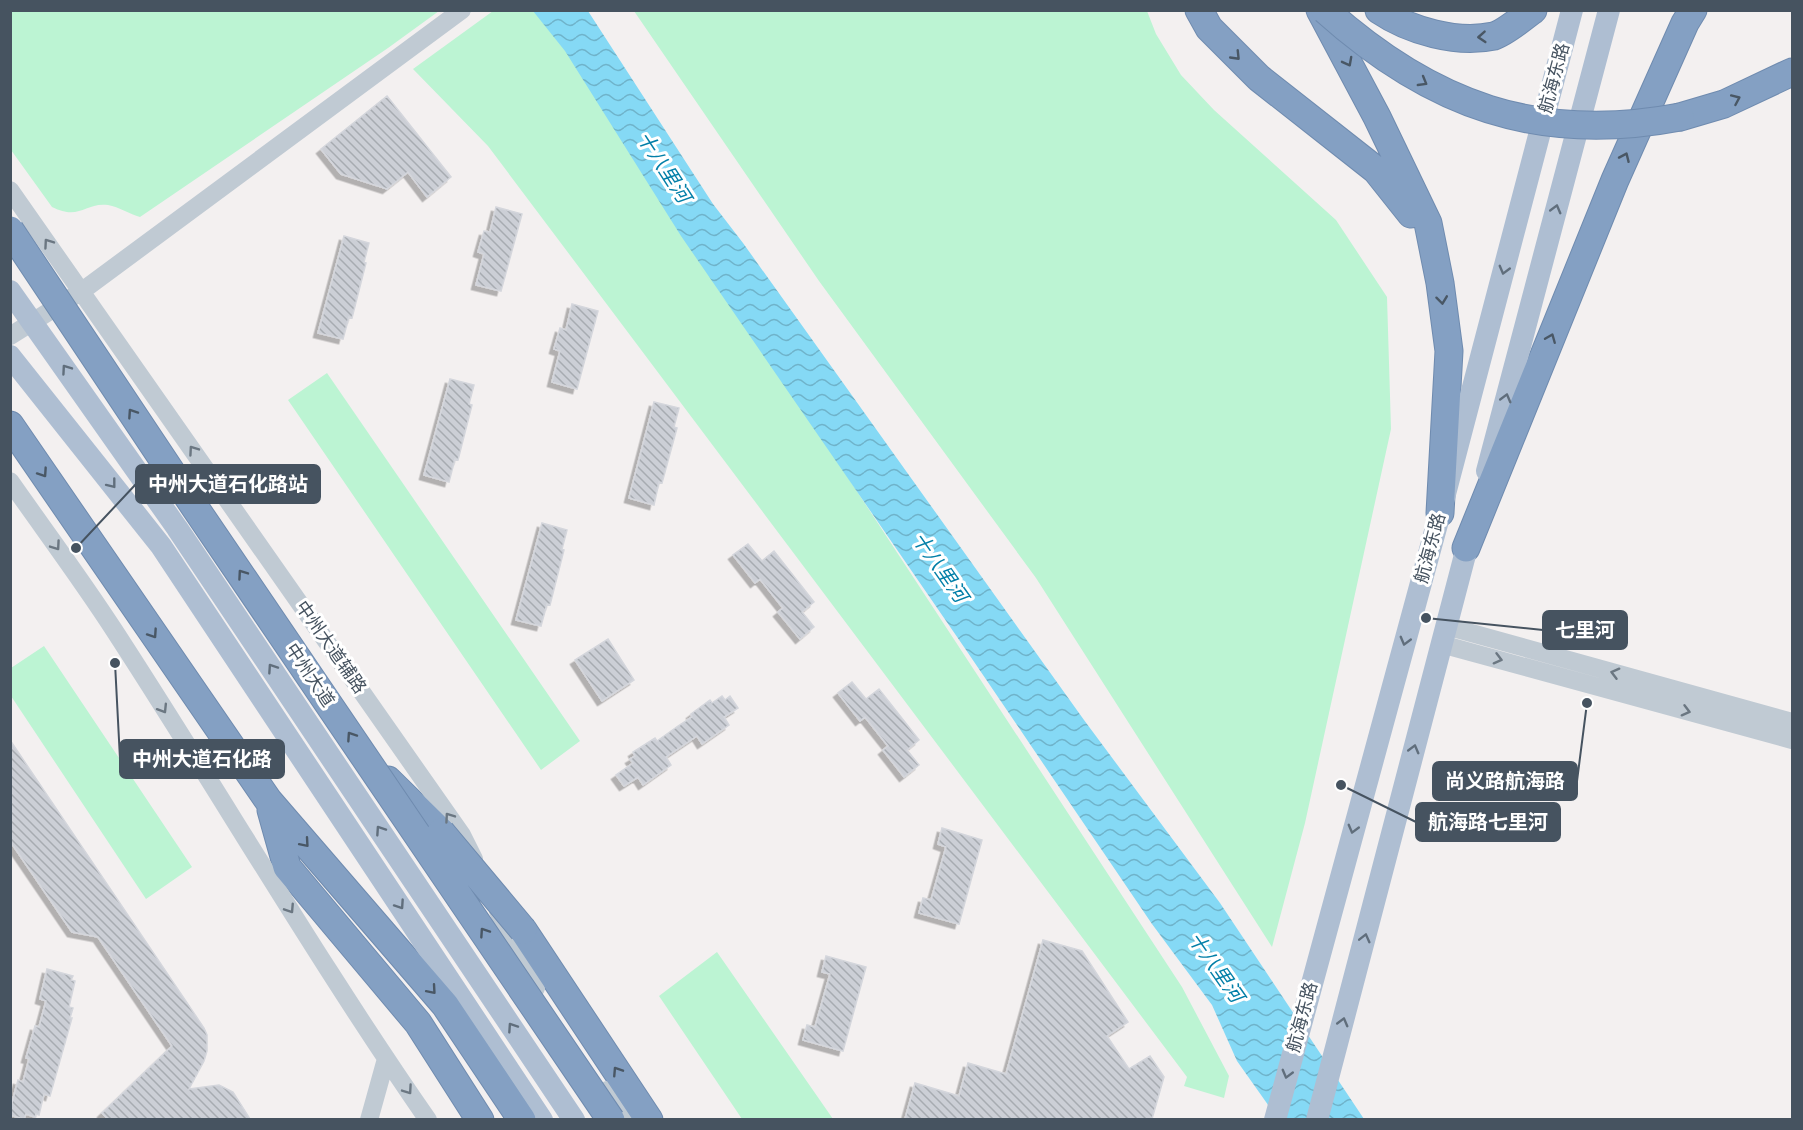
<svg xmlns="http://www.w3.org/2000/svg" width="1803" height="1130" font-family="Helvetica,'Noto Sans SC',sans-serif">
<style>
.green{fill:#bcf4d3}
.water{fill:url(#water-waves)}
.building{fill:url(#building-back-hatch);stroke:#d4d6dc;stroke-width:1.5;filter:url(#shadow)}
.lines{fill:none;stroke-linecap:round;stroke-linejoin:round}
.highway-casing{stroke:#6f8baf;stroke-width:29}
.minor{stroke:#c0cad3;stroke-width:18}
.major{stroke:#aebed2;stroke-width:22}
.highway{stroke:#84a0c3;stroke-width:27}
.highway-bridge-casing{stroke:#6f8baf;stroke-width:29;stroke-linecap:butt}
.highway-bridge{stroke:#84a0c3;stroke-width:27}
.oneway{stroke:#495765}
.oneway2{stroke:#606e7c}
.oneway3{stroke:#6b7782}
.labels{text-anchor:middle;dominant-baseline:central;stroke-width:6;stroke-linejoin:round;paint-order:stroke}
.street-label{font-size:18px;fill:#465360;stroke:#fff}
.water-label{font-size:20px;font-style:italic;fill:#027fa8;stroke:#fff}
.leader{fill:none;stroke:#465360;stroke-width:2}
.callout-dot{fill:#465360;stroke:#fff;stroke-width:2}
.callout{fill:#465360;stroke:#465360;stroke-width:2}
.callout-label{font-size:20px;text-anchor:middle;font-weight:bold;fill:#fff}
</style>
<defs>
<pattern id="water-waves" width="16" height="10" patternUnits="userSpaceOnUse" patternTransform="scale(1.5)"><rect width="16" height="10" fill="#85d9f5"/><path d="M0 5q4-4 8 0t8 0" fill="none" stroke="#6fb3ca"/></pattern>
<pattern id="building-back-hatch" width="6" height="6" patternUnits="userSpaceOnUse" patternTransform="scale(1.5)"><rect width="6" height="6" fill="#cccfd6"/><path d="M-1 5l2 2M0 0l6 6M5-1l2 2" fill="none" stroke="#a7abb1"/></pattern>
<filter id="shadow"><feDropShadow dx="-4.5" dy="4.5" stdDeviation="0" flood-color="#0004"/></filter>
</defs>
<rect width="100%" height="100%" fill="#f3f0f0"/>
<path class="green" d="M10,11L11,10L439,11L388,48L140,217C130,214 119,207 108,205C85,202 80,221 52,207L11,150Z
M493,11H542L1182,987L1229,1076L1224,1098L1184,1086L1187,1077L488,146L413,69Z
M634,11H1147L1156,34L1181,75L1214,110L1336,220L1387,297L1391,429L1305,823L1272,947L1036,578L819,281Z
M327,373L580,741L541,770L288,400Z
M44,646L192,867L146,899L11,696V668Z
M717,952L833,1119H742L659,996Z"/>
<path class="water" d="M533,11H588L713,204L743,243L1084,720L1220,903L1364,1119H1278L1237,1061L1212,1005L1152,924L964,647L681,236L565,51Z"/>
<path class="building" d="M387,96L451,177L427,197L408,172L387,189L341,174L321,149Z
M496,207L522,214L501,291L476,285L484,254L478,252L484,231L490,232Z
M344,236L369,243L364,262L366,263L352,318L349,317L343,339L318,333Z
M572,304L598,311L577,389L552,382L560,351L554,349L560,328L566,330Z
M450,379L474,385L469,404L472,405L458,460L455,459L449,482L424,475Z
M654,402L679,408L674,427L677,428L662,483L659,482L654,505L629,498Z
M542,523L567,530L562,549L564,550L550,605L547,604L541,626L516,620Z
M748,544L762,561L774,551L814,602L802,612L814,627L800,639L778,612L783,608L760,579L755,583L733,555Z
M608,639L634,680L602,701L575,660Z
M852,682L866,699L879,689L919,740L907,750L919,765L904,777L883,750L888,746L865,717L860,721L838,693Z
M722,696L725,700L730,696L738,708L724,717L729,725L702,744L697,736L666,757L671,765L643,785L638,777L624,786L616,775L633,763L630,759L635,756L633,752L655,738L657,741L678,726L692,717L691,714L710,700L712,703Z
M10,740L204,1028L207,1035V1051L204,1061L189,1089L219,1085L233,1092L250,1119H108L102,1113L172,1046L98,937L72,932L10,841Z
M942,828L982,840L959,924L919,913L923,898L931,900L946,847L938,844Z
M1043,940L1082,951L1128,1022L1107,1036L1129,1069L1150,1056L1164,1077L1152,1119H905L915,1083L959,1096L968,1063L1006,1074Z
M826,956L866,967L843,1051L803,1040L807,1025L815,1027L830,974L822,972Z
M47,969L73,976L71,980L75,981L69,1007L73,1008L70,1018H72L50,1096L44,1094L39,1115L36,1114L35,1117L26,1114L24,1119L10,1115V1110L18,1080L23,1082L29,1059L26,1058L35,1026L39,1027L46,1001L40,999Z"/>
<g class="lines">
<g class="highway-casing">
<path id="highway" d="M1199,10L1209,28L1259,78L1376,170L1411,214
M1320,10L1377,117L1428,223L1440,283L1449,351L1440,513
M1379,10C1410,31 1457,44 1494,36C1504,33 1524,17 1533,10
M1680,117L1724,104L1792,72
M10,425L268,800L445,1005L522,1120
M1466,548L1615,180L1685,23L1693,10
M388,780L441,832
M271,810L287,867L418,1023L480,1120
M523,930L649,1120"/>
</g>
<path class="minor" d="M10,190L462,835L474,859
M10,336L82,291L462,10
M10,481C45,531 81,579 114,630C220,793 317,960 428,1120
M1446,626L1792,722
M1441,644L1792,740
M498,911L528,977L536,988
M607,1090L627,1120
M369,1120L386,1059"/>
<path class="major" d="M10,291L177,528L574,1120
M10,356L161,546L542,1120
M1487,471L1609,10
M1275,1120L1440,513L1572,10
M1317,1120L1471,532"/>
<use href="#highway" class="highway"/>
<g class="highway-bridge-casing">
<path id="highway-bridge" d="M1325,10C1431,105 1538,144 1680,117
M10,230L196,509L611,1120
M441,832L523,930"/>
</g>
<use href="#highway-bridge" class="highway-bridge"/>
</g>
<defs><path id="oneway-chevron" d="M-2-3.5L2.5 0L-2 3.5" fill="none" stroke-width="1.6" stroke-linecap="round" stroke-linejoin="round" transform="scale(1.5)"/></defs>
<g class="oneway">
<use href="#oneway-chevron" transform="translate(1482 37) rotate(176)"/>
<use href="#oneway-chevron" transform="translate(1236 56) rotate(46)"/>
<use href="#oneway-chevron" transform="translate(1348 62) rotate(62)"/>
<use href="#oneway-chevron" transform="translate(1423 82) rotate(30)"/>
<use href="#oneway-chevron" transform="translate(1736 99) rotate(-24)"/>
<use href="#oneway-chevron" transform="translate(1625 157) rotate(-66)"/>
<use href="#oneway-chevron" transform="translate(1442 300) rotate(83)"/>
<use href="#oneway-chevron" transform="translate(1551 338) rotate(-68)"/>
<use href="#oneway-chevron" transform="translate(132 413) rotate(-124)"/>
<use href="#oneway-chevron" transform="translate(43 473) rotate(56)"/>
<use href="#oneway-chevron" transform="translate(242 574) rotate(-125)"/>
<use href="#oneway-chevron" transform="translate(153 634) rotate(56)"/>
<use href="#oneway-chevron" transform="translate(351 736) rotate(-124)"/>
<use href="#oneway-chevron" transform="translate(305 843) rotate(49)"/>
<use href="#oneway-chevron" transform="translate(484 932) rotate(-124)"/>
<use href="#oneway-chevron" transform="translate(432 990) rotate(49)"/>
<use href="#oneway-chevron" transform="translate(617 1071) rotate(-123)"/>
</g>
<g class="oneway2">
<use href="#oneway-chevron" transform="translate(1556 209) rotate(-75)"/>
<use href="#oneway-chevron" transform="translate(1504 270) rotate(105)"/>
<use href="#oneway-chevron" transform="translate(66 369) rotate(-125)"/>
<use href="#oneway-chevron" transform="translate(1506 398) rotate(-75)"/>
<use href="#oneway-chevron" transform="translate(112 484) rotate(52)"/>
<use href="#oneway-chevron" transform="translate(1405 641) rotate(105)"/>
<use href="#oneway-chevron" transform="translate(272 668) rotate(-124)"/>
<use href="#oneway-chevron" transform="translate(1414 749) rotate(-75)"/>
<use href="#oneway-chevron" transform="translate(1353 829) rotate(105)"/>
<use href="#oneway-chevron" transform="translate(380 830) rotate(-124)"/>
<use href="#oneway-chevron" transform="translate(400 905) rotate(56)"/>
<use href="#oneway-chevron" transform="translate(1365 938) rotate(-76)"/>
<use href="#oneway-chevron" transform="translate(1343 1022) rotate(-75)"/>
<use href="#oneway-chevron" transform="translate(512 1027) rotate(-124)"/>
<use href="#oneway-chevron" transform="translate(1287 1074) rotate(105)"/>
</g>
<g class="oneway3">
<use href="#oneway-chevron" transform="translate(48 243) rotate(-125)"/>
<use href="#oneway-chevron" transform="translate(193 450) rotate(-125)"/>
<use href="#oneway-chevron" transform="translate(56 546) rotate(55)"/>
<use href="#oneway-chevron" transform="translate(1498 659) rotate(15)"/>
<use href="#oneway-chevron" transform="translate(1615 673) rotate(-165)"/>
<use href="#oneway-chevron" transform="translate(163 709) rotate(58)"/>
<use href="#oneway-chevron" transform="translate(1686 711) rotate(15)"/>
<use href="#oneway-chevron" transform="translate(449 817) rotate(-125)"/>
<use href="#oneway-chevron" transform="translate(290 909) rotate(57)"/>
<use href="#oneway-chevron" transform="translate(408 1090) rotate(55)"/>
</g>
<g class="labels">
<g class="street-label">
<text transform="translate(1554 78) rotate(-75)">航海东路</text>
<text transform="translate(1430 548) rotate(-75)">航海东路</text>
<text transform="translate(331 647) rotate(55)">中州大道辅路</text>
<text transform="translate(310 675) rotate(56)">中州大道</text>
<text transform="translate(1302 1017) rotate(-75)">航海东路</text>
</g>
<g class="water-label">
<text transform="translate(664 167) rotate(57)">十八里河</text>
<text transform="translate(940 567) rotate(55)">十八里河</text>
<text transform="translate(1216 967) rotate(55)">十八里河</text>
</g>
</g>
<path class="leader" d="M76 548L136 484M1426 618L1543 630M115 663L120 759M1587 703L1577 781M1341 785L1416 822"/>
<g class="callout-dot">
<circle cx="76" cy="548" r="6"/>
<circle cx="1426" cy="618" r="6"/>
<circle cx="115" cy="663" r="6"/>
<circle cx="1587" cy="703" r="6"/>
<circle cx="1341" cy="785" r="6"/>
</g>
<g class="callout">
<rect x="136" y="465" width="184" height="38" rx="6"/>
<rect x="1543" y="611" width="84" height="38" rx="6"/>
<rect x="120" y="740" width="164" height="38" rx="6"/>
<rect x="1433" y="762" width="144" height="38" rx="6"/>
<rect x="1416" y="803" width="144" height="38" rx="6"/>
</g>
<g class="callout-label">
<text x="228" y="491">中州大道石化路站</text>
<text x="1585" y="637">七里河</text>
<text x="202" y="766">中州大道石化路</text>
<text x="1505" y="788">尚义路航海路</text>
<text x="1488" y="829">航海路七里河</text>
</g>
<rect width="1803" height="1130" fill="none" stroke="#465360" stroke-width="24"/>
</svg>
